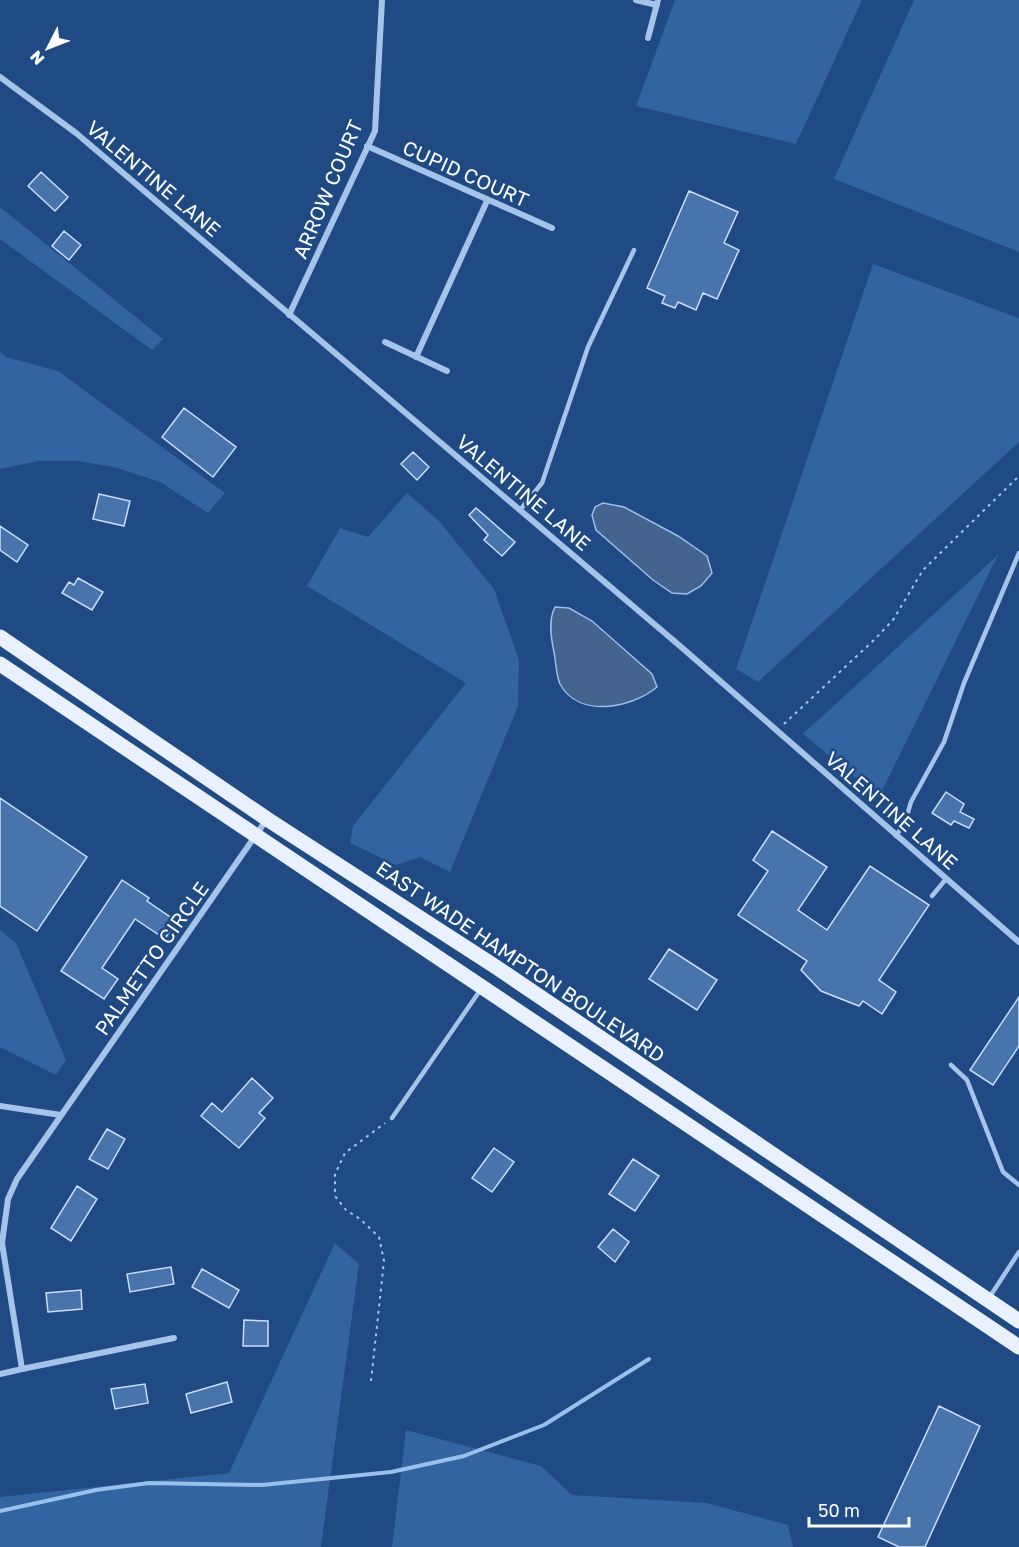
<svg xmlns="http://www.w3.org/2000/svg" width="1019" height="1547" font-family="'Golos Text',sans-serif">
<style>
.green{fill:#3264a1}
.water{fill:#44638d;stroke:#99bfeb;stroke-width:1.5}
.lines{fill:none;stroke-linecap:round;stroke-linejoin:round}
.stream{stroke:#99bfeb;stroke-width:4}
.building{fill:#4774ab;stroke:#cadef7;stroke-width:1.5}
.path{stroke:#a5c4e9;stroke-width:2;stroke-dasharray:3 4.5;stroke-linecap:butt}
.service{stroke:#a5c4e9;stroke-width:4.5}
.minor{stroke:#a5c4e9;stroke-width:6}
.primary{stroke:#e9f1fe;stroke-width:15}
.labels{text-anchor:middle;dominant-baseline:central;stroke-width:5;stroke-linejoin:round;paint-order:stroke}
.street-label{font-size:20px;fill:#fff;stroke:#1f4a83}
</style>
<rect width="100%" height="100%" fill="#1f4a83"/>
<path class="green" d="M675,0H862L796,144L636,106Z
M914,0H1019V252L834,179Z
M0,207L163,339L152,350L0,239Z
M873,264L1019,318V442L758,682L736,669Z
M0,352L6,357L58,371L225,493L208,513L160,482L114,467L77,461H39L0,469Z
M407,493L439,521L494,589L519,660L518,706L450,872L420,857L396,865L350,843L353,826L466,683L307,586L340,528L368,537Z
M998,555L879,797L803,734Z
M0,930L16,943L66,1060L56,1075L0,1047Z
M335,1243L359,1264L321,1547H0V1497L229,1473Z
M406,1430L541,1466L572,1495L707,1503L788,1525L793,1547H392Z"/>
<path class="water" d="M603,503L624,507L678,536L707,556L712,573L701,586L687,594L672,593L653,580L596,530L592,515L595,507Z
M555,607L569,608L592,621L652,674L657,687C632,708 579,719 560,684C556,675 556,662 554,652C551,638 548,620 555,607Z"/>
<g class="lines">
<path class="stream" d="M0,1511L96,1490L149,1483L262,1485L391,1472L464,1456L544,1425L649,1359"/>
</g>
<path class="building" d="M41,172L68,197L55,211L28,186Z
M689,191L738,212L724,243L739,250L717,299L703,293L696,310L678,302L675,308L662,303L665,296L647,288Z
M64,231L81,245L69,260L52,246Z
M184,408L236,447L213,477L162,437Z
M413,452L429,467L417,480L401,464Z
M99,494L130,501L124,526L93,519Z
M476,508L515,542L502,556L484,540L488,535L469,515Z
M0,526L28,545L17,562L0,550Z
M78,578L103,592L92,610L62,593L69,582L74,585Z
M946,792L964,804L960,812L974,819L969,828L954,821L951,825L932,813Z
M0,798L87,857L37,931L0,906Z
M772,831L827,867L798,910L827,930L870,866L929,905L879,980L896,992L882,1014L863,1001L859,1006L821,991L801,970L807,961L738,915L768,871L753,860Z
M122,880L149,898L147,901L176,921L165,939L135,919L102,968L118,979L104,999L61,971Z
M669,949L717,980L697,1010L649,979Z
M1019,997V1046L993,1085L970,1070Z
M252,1078L273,1098L259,1113L265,1118L239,1148L201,1116L212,1103L222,1112Z
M107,1129L125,1139L108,1169L89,1159Z
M494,1148L514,1162L492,1192L472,1178Z
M633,1159L659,1176L635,1211L609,1194Z
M77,1186L97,1199L71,1241L51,1228Z
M613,1229L629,1242L615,1262L598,1247Z
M171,1267L174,1284L130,1292L127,1274Z
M202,1269L239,1290L229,1308L192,1287Z
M81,1290L82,1309L48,1312L46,1293Z
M244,1320L268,1321V1346H243Z
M227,1382L232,1402L191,1413L186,1394Z
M145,1384L148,1403L115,1409L111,1389Z
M939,1406L980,1426L925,1547H899L878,1537Z"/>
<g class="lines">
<path class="path" d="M784,724L874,640L893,620L923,570L1019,476
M371,1381L384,1261L379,1237L360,1219L346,1210L335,1196V1174L345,1153L385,1123"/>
<path class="service" d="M520,510L542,483L588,347L634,250
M896,836L905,822L911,802L944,742L964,683L1019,553
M932,896L946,879
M951,1065L967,1080L1003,1172L1019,1185
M392,1118L481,989
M989,1298L1019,1252"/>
<path class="minor" d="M636,0L657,5
M648,38L658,0
M0,77L76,133L680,646L1019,942
M367,146L552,228
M289,315L375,131L382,0
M385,342L447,371
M416,357L487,201
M0,1106L61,1115
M22,1369L174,1338
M0,1374L22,1369L2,1243L8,1199L17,1179L267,819"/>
<path class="primary" d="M0,637L267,819L496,967L1019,1321
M0,664L1019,1347"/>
</g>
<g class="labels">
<g class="street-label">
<text transform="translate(466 173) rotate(24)">CUPID COURT</text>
<text transform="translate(154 178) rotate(40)">VALENTINE LANE</text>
<text transform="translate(327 189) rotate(-67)">ARROW COURT</text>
<text transform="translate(524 492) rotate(40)">VALENTINE LANE</text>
<text transform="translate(892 810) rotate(41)">VALENTINE LANE</text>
<text transform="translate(151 958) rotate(-55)">PALMETTO CIRCLE</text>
<text transform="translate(521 961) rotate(34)">EAST WADE HAMPTON BOULEVARD</text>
</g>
</g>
<g transform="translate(48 48) rotate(228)" stroke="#1f4a83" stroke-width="4.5" paint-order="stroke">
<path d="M0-4.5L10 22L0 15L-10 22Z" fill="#ffffff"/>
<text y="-9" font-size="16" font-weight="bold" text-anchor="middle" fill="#ffffff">N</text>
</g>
<path d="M809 1517v9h100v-9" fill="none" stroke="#ffffff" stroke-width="3"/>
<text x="818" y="1517" font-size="18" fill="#ffffff" stroke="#1f4a83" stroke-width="4.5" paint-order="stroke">50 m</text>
</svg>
